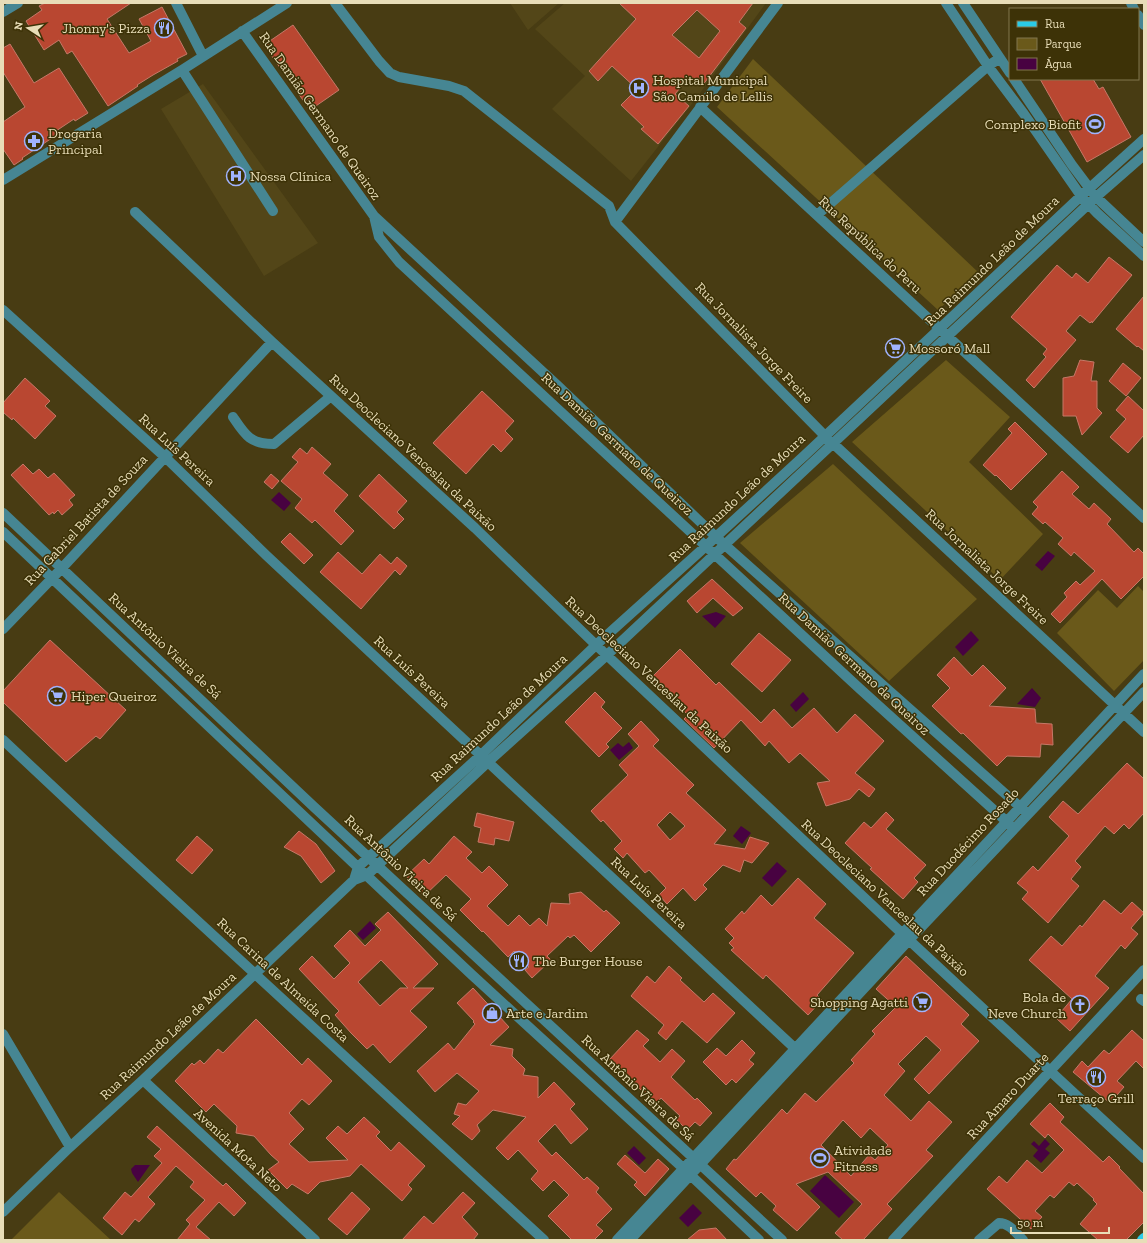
<svg xmlns="http://www.w3.org/2000/svg" width="1147" height="1243" font-family="'Zilla Slab',serif">
<style>
.built{fill:#534618}
.green{fill:#6a591a}
.water{fill:#480241}
.building{fill:#b94731;stroke:#c57867;fill-rule:evenodd}
.lines{fill:none;stroke-linecap:round;stroke-linejoin:round}
.minor{stroke:#468693;stroke-width:10}
.major{stroke:#2acce8;stroke-width:10}
.labels{text-anchor:middle;dominant-baseline:central;stroke-width:3;stroke-linejoin:round;paint-order:stroke}
.poi-label{font-size:14px;fill:#e8ddb8;stroke:#3d3207;text-anchor:start}
.street-label{font-size:14px;fill:#e8ddb8;stroke:#3d3207}
</style>
<rect width="100%" height="100%" fill="#483c13"/>
<path class="built" d="M510,3H559L528,30Z
M565,3H766L695,100L631,181L552,109L585,76L535,29Z
M203,84L318,243L264,276L161,109Z"/>
<path class="green" d="M753,59L979,273L938,310L717,107Z
M946,360L1010,417L969,462L1043,534L1000,580L852,442Z
M833,464L977,599L889,681L740,543Z
M1138,586L1144,592V660L1114,691L1057,633L1098,590L1117,608Z
M59,1192L111,1240H11Z"/>
<path class="water" d="M279,492L291,503L284,511L271,500Z
M1048,551L1055,556L1042,571L1035,565Z
M716,612L726,616L715,628L702,616Z
M971,631L979,640L963,656L955,647Z
M1032,688L1041,698L1035,707L1017,704Z
M803,692L809,699L796,712L790,705Z
M629,742L633,748L619,760L610,750L618,743L623,747Z
M741,826L751,833L742,844L733,836Z
M777,862L787,871L772,887L762,878Z
M370,921L376,928L363,940L357,934Z
M1045,1139L1050,1144L1045,1149L1050,1153L1041,1163L1033,1156L1038,1150L1031,1144L1034,1141L1039,1146Z
M634,1146L646,1158L639,1165L627,1153Z
M135,1165H150L138,1182L132,1173L131,1169Z
M825,1175L854,1202L839,1218L810,1191Z
M693,1204L702,1213L688,1227L679,1218Z"/>
<path class="building" d="M45,3H131L107,19L129,53L151,41L139,19L162,7L187,54L177,59L178,61L153,75L137,85L138,86L108,106L72,51L67,54L59,40L44,50L26,21L42,10L39,6Z
M619,3H753L739,22L746,28L702,86L690,76L675,94L689,106L658,144L641,129L644,127L621,105L637,89L612,66L598,81L589,71L636,19ZM697,10L720,31L699,58L672,35Z
M293,25L339,90L310,110L264,45Z
M10,44L34,83L59,68L88,113L75,121L74,119L56,131L58,134L22,158L23,159L14,165L3,149V122L25,107L3,72V48Z
M1040,79H1093L1099,89L1103,87L1131,137L1087,162Z
M1109,257L1132,275L1092,323V321L1090,323L1080,315L1066,331L1076,340L1034,388L1026,380L1046,357L1043,354L1047,349L1011,317L1057,265L1072,278L1076,273L1088,283Z
M1144,296V351L1138,346L1137,347L1116,329Z
M1080,360L1094,362L1091,381H1097V408L1102,413L1082,435L1076,416H1063V378L1074,376Z
M1123,363L1141,378L1126,396L1109,381Z
M25,378L50,401L45,406L56,416L35,439L13,418L12,420L3,412V403Z
M482,391L514,421L505,431L513,439L501,452L493,444L466,474L433,443Z
M1128,396L1144,411V435L1128,453L1110,437L1126,419L1116,410Z
M1015,422L1047,454L1011,490L996,475L995,476L983,465L1012,433L1008,429Z
M312,447L331,464L323,473L348,495L334,511L354,531L341,545L315,520L312,523L295,508L302,499L281,481L298,462L292,457L300,448L307,454Z
M23,464L33,474L39,469L48,478L54,473L75,495L69,500L73,505L62,515L58,510L54,514L53,512L49,515L11,475Z
M1062,471L1079,487L1072,494L1089,509L1094,503L1111,519L1107,524L1134,552L1138,548L1144,554V576L1121,599L1102,579L1060,623L1051,614L1067,597L1064,593L1076,581L1080,585L1095,571L1074,552L1071,556L1058,544L1063,538L1045,522L1043,524L1032,514L1038,507L1033,502Z
M271,474L279,481L272,489L264,482Z
M379,474L407,501L397,512L404,519L394,529L359,496Z
M290,533L313,555L304,564L281,542Z
M338,552L362,574L380,554L391,564L397,557L407,566L400,575L395,570L361,609L320,572Z
M712,579L743,608L733,616L713,598L697,613L687,601Z
M759,633L791,660L762,692L731,664Z
M50,640L126,710L100,739L96,736L66,762L3,702V691Z
M680,649L716,685L719,682L761,723L774,709L792,728L814,708L837,733L855,714L884,741L855,773L875,789L869,797L859,789L850,799L826,806L817,783L830,781L800,753L789,763L769,741L765,746L741,720L714,748L684,719L688,715L663,690L662,692L650,679Z
M954,657L972,676L983,665L1006,688L989,706L1035,709L1036,723L1052,724L1053,745L1041,744L1040,757L1007,756L997,766L963,733L961,734L932,706L950,688L937,675Z
M595,692L605,702L601,707L622,728L606,744L609,747L599,757L565,722Z
M641,721L659,740L653,746L694,785L686,793L726,830L714,844L745,849L750,837L769,843L752,863L744,860L740,872L723,865L703,885L707,889L695,901L683,888L667,904L659,895L666,888L649,870L645,873L627,853L623,858L614,849L622,841L603,820L601,822L591,811L628,775L619,765L639,746L628,734ZM670,812L685,826L670,840L657,825Z
M1127,763L1144,779V813L1129,829L1124,824L1114,834L1105,826L1075,861L1081,867L1071,879L1079,886L1048,923L1022,899L1028,892L1017,883L1033,866L1038,871L1069,836L1049,817L1063,801L1078,814Z
M886,812L894,820L886,829L926,865L914,878L918,882L903,899L870,869L872,868L845,843L864,822L871,828Z
M477,813L514,822L509,841L495,838L494,845L478,842L481,828L474,826Z
M299,831L316,844L335,871L321,883L301,856L284,847Z
M197,836L213,850L192,874L176,860Z
M454,836L472,852L466,858L482,873L489,866L508,885L487,906L508,926L519,915L530,926L539,918L547,926L551,903L570,904L569,894L581,892L604,912L606,910L620,923L591,952L574,935L570,938L568,936L547,956L551,960L532,978L525,970L529,967L514,951L508,957L483,931L482,932L460,910L471,899L446,875L424,896L406,876L424,859L429,864Z
M798,878L826,904L814,918L854,953L817,995L822,1000L808,1015L766,975L763,979L731,950L734,948L729,943L734,938L725,929L742,911L744,914L761,895L772,906Z
M1104,900L1121,914L1132,902L1144,913L1131,928L1138,934L1125,949L1121,945L1095,976L1109,988L1070,1031L1056,1018L1072,999L1029,960L1051,936L1062,946L1080,925L1082,927Z
M388,912L438,964L413,988H434L410,1011L427,1027L390,1063L373,1044L367,1049L351,1033L335,1015L339,1011L299,969L312,956L334,979L350,963L334,946L350,930L365,946L381,930L375,924ZM381,960L408,988H400L380,1006L358,982Z
M906,956L969,1015L961,1024L979,1041L929,1094L914,1079L941,1050L926,1036L898,1064L905,1071L884,1095L911,1121L929,1101L952,1122L926,1150L933,1156L887,1204L892,1209L863,1240H843L835,1233L862,1204L828,1172L796,1184L820,1207L797,1231L773,1210L776,1206L761,1192L756,1197L726,1169L734,1159L736,1160L782,1109L787,1114L805,1093L816,1102L854,1063L851,1060L875,1034L872,1031L896,1007L876,989ZM843,1120L861,1138L870,1128L888,1145L875,1160L869,1155L851,1176L821,1145Z
M669,966L682,978L680,980L704,1002L713,993L735,1013L707,1043L682,1021L666,1040L658,1033L664,1025L631,996L647,976L655,983Z
M473,988L509,1027L490,1045L513,1049L512,1056L525,1069L523,1075L538,1077V1098L554,1082L575,1104L570,1109L588,1129L571,1144L555,1124L538,1141L552,1156L556,1152L584,1180L587,1177L599,1188L596,1192L612,1209L596,1225L603,1231L594,1240H572L548,1216L569,1195L554,1180L543,1191L531,1179L538,1171L518,1150L508,1160L496,1148L526,1117L493,1110L477,1125L480,1131L472,1140L452,1124L460,1116L454,1114L458,1103L466,1105L479,1091L457,1073L435,1092L417,1071L448,1043L454,1050L475,1024L473,1022L474,1021L457,1003Z
M256,1019L302,1065L308,1058L332,1081L309,1105L302,1099L289,1113L304,1129L289,1144L309,1162L348,1160L326,1138L338,1126L347,1134L364,1117L380,1132L376,1136L391,1151L399,1142L425,1166L408,1185L412,1189L402,1201L361,1164L350,1176L320,1182L308,1194L292,1184L287,1189L268,1170L279,1162L271,1155L254,1136L236,1133L237,1126L214,1104L206,1112L175,1081L192,1063L194,1065L200,1060L204,1064L218,1049L223,1053Z
M637,1030L649,1040L643,1046L660,1062L672,1049L685,1061L671,1077L695,1100L697,1098L712,1113L700,1126L695,1122L687,1130L676,1119L680,1116L661,1098L656,1104L609,1060Z
M1132,1030L1144,1041V1069L1136,1061L1117,1081L1124,1087L1110,1103L1073,1072L1082,1061L1088,1067L1104,1050L1109,1054Z
M742,1040L755,1053L749,1060L754,1064L736,1083L732,1079L726,1085L703,1062L717,1048L726,1056Z
M1050,1103L1064,1117L1060,1122L1103,1162L1109,1156L1120,1167L1119,1168L1144,1194V1222L1126,1240H1098L1080,1224L1097,1204L1093,1200L1094,1199L1077,1183L1074,1186L1069,1182L1054,1198L1050,1195L1035,1211L1042,1217L1031,1229L987,1189L999,1176L1007,1183L1027,1160L1042,1173L1064,1150L1048,1134L1045,1138L1030,1124Z
M157,1126L223,1186L226,1183L246,1203L234,1216L219,1202L196,1227L211,1240H177L190,1224L186,1220L205,1200L190,1187L194,1182L176,1166L148,1197L155,1204L139,1222L135,1219L122,1235L103,1218L125,1192L131,1197L162,1163L154,1156L161,1149L147,1137Z
M625,1155L645,1173L658,1159L669,1169L645,1196L634,1185L637,1182L617,1164Z
M352,1192L370,1209L347,1235L328,1219Z
M463,1192L475,1203L462,1217L478,1234L473,1240H402L424,1216L433,1224Z
M716,1228L727,1240H687L699,1230Z"/>
<g class="lines">
<path class="minor" d="M176,3L203,56
M335,3L379,61L390,73L399,77L449,86L464,91L609,206L615,222L825,436L1144,732
M946,3L988,66L1024,114L1081,196L1097,213L1144,256
M963,3L1010,73
M1131,3L1134,9
M3,12L18,3
M1138,15L1144,25
M242,31L374,216L558,386L716,537L1028,814
M182,70L273,211
M1014,79L1072,165L1096,197L1144,242
M700,107L1144,518
M3,180L182,70L287,3
M135,212L272,342L475,528L596,645L909,940L1144,1158
M817,215L988,66L1000,58
M374,216L379,237L399,262L859,688L1006,821L1013,829
M615,222L778,3
M3,310L165,457L267,556L802,1055
M233,417C245,435 250,444 274,444L331,396
M3,513L313,806L782,1240
M3,532L471,974L683,1168L759,1240
M3,629L62,568L272,342
M3,740L115,845L544,1240
M354,880L358,867L481,755L596,645L706,546L805,455L1081,196L1144,139
M1141,999L1144,1001
M3,1034L70,1147
M143,1080L315,1240
M3,1212L70,1147L143,1080L354,880L367,875L488,762L607,655L1096,197L1144,155
M617,1240L1144,674
M630,1240L909,940L1144,692
M893,1240L1144,970
M979,1240L999,1223C1009,1223 1016,1233 1023,1240"/>
<path class="major" d="M1142,1240L1144,1238"/>
</g>
<defs>
<g id="restaurant-ring" transform="scale(1)"><circle r="9.5" fill="#3d3207" stroke="#a0b3fd" stroke-width="1.5"/><path d="M-5-6h1v4h1v-4h1v4h1v-4h1v5L-1.5 .5V6h-2V.5L-5-1ZM5-6V6H3V1.5H1.5Q1.5-4 5-6Z" fill="#a0b3fd"/></g>
<g id="hospital-ring" transform="scale(1)"><circle r="9.5" fill="#3d3207" stroke="#a0b3fd" stroke-width="1.5"/><path d="M-5-5h3v3.5h4V-5h3V5h-3V1.5h-4V5h-3Z" fill="#a0b3fd"/></g>
<g id="stadium-ring" transform="scale(1)"><circle r="9.5" fill="#3d3207" stroke="#a0b3fd" stroke-width="1.5"/><path d="M0-5a6.5 5 0 1 0 0 10a6.5 5 0 1 0 0-10ZM-3.5-1.8h7v3.6h-7Z" fill="#a0b3fd"/></g>
<g id="pharmacy-ring" transform="scale(1)"><circle r="9.5" fill="#3d3207" stroke="#a0b3fd" stroke-width="1.5"/><path d="M-2-6h4v4h4v4h-4v4h-4v-4h-4v-4h4Z" fill="#a0b3fd"/></g>
<g id="supermarket-ring" transform="scale(1)"><circle r="9.5" fill="#3d3207" stroke="#a0b3fd" stroke-width="1.5"/><path d="M-6-5.5h2.5l.6 2H6L4.5 2H-2.5L-4.4-4H-6ZM-1.5 3.2a1.3 1.3 0 1 0 .1 0ZM3 3.2a1.3 1.3 0 1 0 .1 0Z" fill="#a0b3fd"/></g>
<g id="church-ring" transform="scale(1)"><circle r="9.5" fill="#3d3207" stroke="#a0b3fd" stroke-width="1.5"/><path d="M-1.2-6h2.4v3.5h3.3v2.4h-3.3V6h-2.4V-.1h-3.3v-2.4h3.3Z" fill="#a0b3fd"/></g>
<g id="shop-ring" transform="scale(1)"><circle r="9.5" fill="#3d3207" stroke="#a0b3fd" stroke-width="1.5"/><path d="M-5-2.5h2.3a2.7 3.5 0 0 1 5.4 0H5L5.5 6h-11ZM-1.5-2.5h3a1.5 2.3 0 0 0-3 0Z" fill="#a0b3fd"/></g>
</defs>
<g fill-rule="evenodd">
<use href="#restaurant-ring" x="164" y="28"/>
<use href="#hospital-ring" x="639" y="88"/>
<use href="#stadium-ring" x="1095" y="124"/>
<use href="#pharmacy-ring" x="34" y="141"/>
<use href="#hospital-ring" x="236" y="176"/>
<use href="#supermarket-ring" x="895" y="348"/>
<use href="#supermarket-ring" x="57" y="696"/>
<use href="#restaurant-ring" x="519" y="961"/>
<use href="#supermarket-ring" x="922" y="1002"/>
<use href="#church-ring" x="1080" y="1005"/>
<use href="#shop-ring" x="492" y="1013"/>
<use href="#restaurant-ring" x="1096" y="1077"/>
<use href="#stadium-ring" x="820" y="1158"/>
</g>
<g class="labels">
<g class="poi-label">
<text x="150" y="28" text-anchor="end">Jhonny's Pizza</text>
<text x="653" y="80">Hospital Municipal<tspan x="653" dy="16">São Camilo de Lellis</tspan></text>
<text x="1081" y="124" text-anchor="end">Complexo Biofit</text>
<text x="48" y="133">Drogaria<tspan x="48" dy="16">Principal</tspan></text>
<text x="250" y="176">Nossa Clínica</text>
<text x="909" y="348">Mossoró Mall</text>
<text x="71" y="696">Hiper Queiroz</text>
<text x="533" y="961">The Burger House</text>
<text x="1066" y="997" text-anchor="end">Bola de<tspan x="1066" dy="16">Neve Church</tspan></text>
<text x="908" y="1002" text-anchor="end">Shopping Agatti</text>
<text x="506" y="1013">Arte e Jardim</text>
<text x="1096" y="1098" text-anchor="middle">Terraço Grill</text>
<text x="834" y="1150">Atividade<tspan x="834" dy="16">Fitness</tspan></text>
</g>
<g class="street-label">
<text transform="translate(320 116) rotate(55)">Rua Damião Germano de Queiroz</text>
<text transform="translate(870 245) rotate(43)">Rua República do Peru</text>
<text transform="translate(992 261) rotate(-44)">Rua Raimundo Leão de Moura</text>
<text transform="translate(754 343) rotate(46)">Rua Jornalista Jorge Freire</text>
<text transform="translate(617 444) rotate(43)">Rua Damião Germano de Queiroz</text>
<text transform="translate(177 450) rotate(43)">Rua Luís Pereira</text>
<text transform="translate(413 453) rotate(43)">Rua Deocleciano Venceslau da Paixão</text>
<text transform="translate(737 498) rotate(-43)">Rua Raimundo Leão de Moura</text>
<text transform="translate(86 520) rotate(-47)">Rua Gabriel Batista de Souza</text>
<text transform="translate(987 567) rotate(43)">Rua Jornalista Jorge Freire</text>
<text transform="translate(165 646) rotate(43)">Rua Antônio Vieira de Sá</text>
<text transform="translate(854 664) rotate(43)">Rua Damião Germano de Queiroz</text>
<text transform="translate(412 672) rotate(43)">Rua Luís Pereira</text>
<text transform="translate(649 675) rotate(43)">Rua Deocleciano Venceslau da Paixão</text>
<text transform="translate(499 718) rotate(-43)">Rua Raimundo Leão de Moura</text>
<text transform="translate(968 842) rotate(-47)">Rua Duodécimo Rosado</text>
<text transform="translate(401 868) rotate(43)">Rua Antônio Vieira de Sá</text>
<text transform="translate(649 893) rotate(43)">Rua Luís Pereira</text>
<text transform="translate(885 898) rotate(43)">Rua Deocleciano Venceslau da Paixão</text>
<text transform="translate(283 980) rotate(43)">Rua Carina de Almeida Costa</text>
<text transform="translate(168 1036) rotate(-43)">Rua Raimundo Leão de Moura</text>
<text transform="translate(638 1088) rotate(43)">Rua Antônio Vieira de Sá</text>
<text transform="translate(1008 1096) rotate(-47)">Rua Amaro Duarte</text>
<text transform="translate(238 1150) rotate(43)">Avenida Mota Neto</text>
</g>
</g>
<rect width="1147" height="1243" fill="none" stroke="#e8ddb8" stroke-width="8"/>
<rect x="1009" y="8" width="130" height="72" fill="#3d3207" stroke="#81764e"/>
<rect x="1017" y="21" width="20" height="6" fill="#2acce8" stroke="#81764e"/>
<text x="1045" y="28" font-size="12" fill="#e8ddb8">Rua</text>
<rect x="1017" y="38" width="20" height="12" fill="#6a591a" stroke="#81764e"/>
<text x="1045" y="48" font-size="12" fill="#e8ddb8">Parque</text>
<rect x="1017" y="58" width="20" height="12" fill="#480241" stroke="#81764e"/>
<text x="1045" y="68" font-size="12" fill="#e8ddb8">Água</text>
<g transform="translate(28 28) rotate(282)" stroke="#3d3207" stroke-width="3" paint-order="stroke">
<path d="M0-3L7 15L0 10L-7 15Z" fill="#e8ddb8"/>
<text y="-6" font-size="11" font-weight="bold" text-anchor="middle" fill="#e8ddb8">N</text>
</g>
<path d="M1011 1227v6h98v-6" fill="none" stroke="#e8ddb8" stroke-width="2"/>
<text x="1017" y="1227" font-size="12" fill="#e8ddb8" stroke="#3d3207" stroke-width="3" paint-order="stroke">50 m</text>
</svg>
